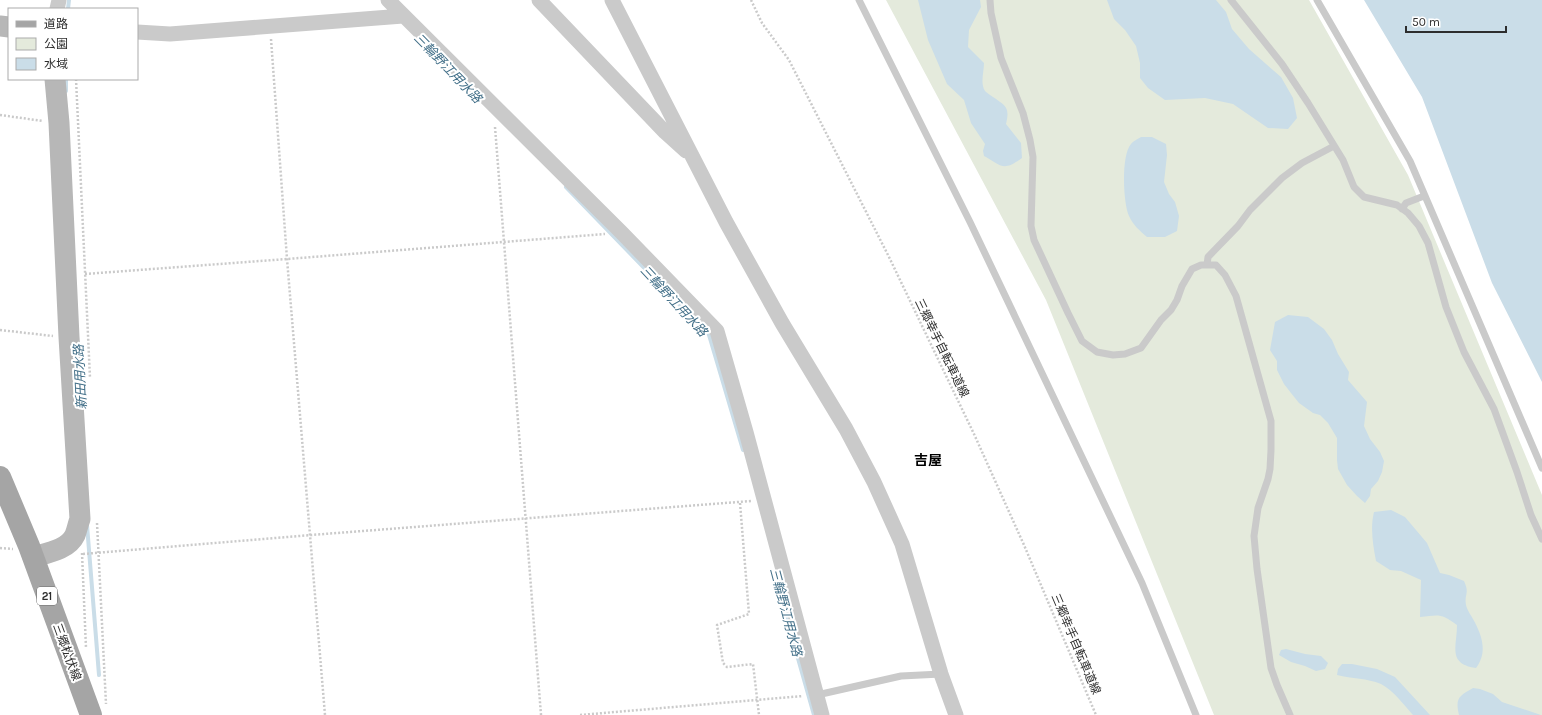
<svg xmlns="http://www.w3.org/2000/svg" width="1542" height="715" font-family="Karla,'Noto Sans JP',sans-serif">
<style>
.green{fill:#e4eadc}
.water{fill:#cadde8}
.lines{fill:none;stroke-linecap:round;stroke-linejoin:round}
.stream{stroke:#cadde8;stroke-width:4}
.path{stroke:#cacaca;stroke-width:2.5;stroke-dasharray:2 2;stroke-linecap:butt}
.lane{stroke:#cacaca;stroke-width:7}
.street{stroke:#cacaca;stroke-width:15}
.secondary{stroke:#b7b7b7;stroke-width:21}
.primary{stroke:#a5a5a5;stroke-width:22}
.labels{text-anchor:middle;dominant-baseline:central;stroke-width:4;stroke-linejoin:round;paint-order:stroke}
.shield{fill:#fff;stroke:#6c6c6c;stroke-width:1}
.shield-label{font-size:11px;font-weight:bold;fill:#2d2d2d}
.street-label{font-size:12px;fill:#2d2d2d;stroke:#fff}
.water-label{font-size:13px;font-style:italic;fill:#426f88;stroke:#fff}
.quarter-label{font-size:14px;font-weight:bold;fill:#000;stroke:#fff}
</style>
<rect width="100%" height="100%" fill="#fff"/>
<path class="green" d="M886,0H1309L1408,175L1542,495V715H1214L1046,300Z"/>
<path class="water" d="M918,0H980L981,7L969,30L968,47L984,63C984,72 980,83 985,91C987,93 990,95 993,97C1006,106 1010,107 1006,124L1021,143L1022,158C1003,172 1002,166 984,156L983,151L985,144L971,123L964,100L947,84L928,40Z
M1107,0H1216L1226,12L1232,29L1249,49L1281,77L1293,98L1297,118L1288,129L1268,128L1233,104L1205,98L1165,100L1148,88L1140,78V63L1136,46L1125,30L1114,19Z
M1364,0H1542V382L1492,283L1422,97Z
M1141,137H1152L1166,144L1167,155L1164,182L1169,194L1175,202L1179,216L1177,231L1165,237H1147C1140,231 1133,225 1129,216C1123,203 1121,155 1131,144C1133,141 1138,139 1141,137Z
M1288,315L1308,317L1324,329L1332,340L1338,354L1349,372L1348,380L1367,402L1364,426L1370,439L1380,452L1384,461L1382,472L1378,481L1371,489L1370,496L1365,503L1357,496L1347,485L1338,469L1337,460V438L1328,423L1320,415L1313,413L1299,403L1291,393L1284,384L1277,370V361L1270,350L1275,322Z
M1391,510L1405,517L1427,543L1440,573L1449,575L1464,581C1470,594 1464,594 1466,605C1467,610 1471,615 1473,619C1482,635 1488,652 1476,668C1447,664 1457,646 1457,625C1441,613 1439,615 1420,617L1421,580L1401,571L1390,570L1376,561C1373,545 1370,528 1374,512Z
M1286,649L1305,654L1321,656L1328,663L1325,669L1316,671L1305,666L1291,662L1279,655L1281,650Z
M1342,664H1352L1377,669L1395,677L1430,715H1413C1404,705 1393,690 1381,684C1367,678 1352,679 1337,675L1338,669Z
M1473,688L1480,689L1493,694L1502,702L1541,715H1459C1455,698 1459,696 1473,688Z"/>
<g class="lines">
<path class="stream" d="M68,9L69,0
M66,79V91
M566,187L709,335L743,450
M87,525L99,675
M783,597L788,623L814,715"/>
<path class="path" d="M751,0L762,23L789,60L889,257L974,434L1024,545L1096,715
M271,39L287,259L325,715
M76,79L90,378
M0,115L43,121
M495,127L541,715
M85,274L287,259L605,234
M0,330L53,336
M740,503L749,614L717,625L723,663L727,667L753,664L759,715
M97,523L106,704
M0,548L13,549
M82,553L86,648
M83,554L311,535L751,501
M580,715L803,696"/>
<path class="lane" d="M859,0L970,222L1142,583L1196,715
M990,0L991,13L1001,58L1023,113L1030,140L1033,157L1031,226L1034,240L1068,313L1082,341L1097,352L1113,355L1125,354L1141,348L1161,320L1171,310L1177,300L1182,286L1192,269L1201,265H1216L1225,275L1236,296L1271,421V450L1270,469L1268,479L1258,508L1254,536L1257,569L1271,668L1277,685L1290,715
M1231,0L1282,64L1308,103L1343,160L1354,187L1364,197L1397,205L1408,213L1419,226L1428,243L1446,307L1464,352L1494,409L1517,472L1531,515L1542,539
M1317,0L1410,161L1542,468
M1402,209L1406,203L1424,196
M1207,265L1208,257L1238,226L1250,210L1282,178L1302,163L1334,146
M817,695L901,676L941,674"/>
<path class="street" d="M388,0L621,232L717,331L746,432L822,715
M539,0L665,132L686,151
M612,0L726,222L782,323L846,429L874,482L902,544L941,674L956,715
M57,9L59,0
M137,32L170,34L403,16"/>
<path class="secondary" d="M0,26L9,27
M33,557C47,553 68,550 75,535C77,530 78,524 80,519L69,337L59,123L55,79"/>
<path class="primary" d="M0,477L29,546L91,715"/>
</g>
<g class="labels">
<rect class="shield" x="37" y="587" width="20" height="18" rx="3"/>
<g class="shield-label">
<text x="47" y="596">21</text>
</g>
<g class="street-label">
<text transform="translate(942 348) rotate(64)">三郷幸手自転車道線</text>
<text transform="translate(1076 644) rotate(67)">三郷幸手自転車道線</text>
<text transform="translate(67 652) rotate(70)">三郷松伏線</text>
</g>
<g class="water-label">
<text transform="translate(448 68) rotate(46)">三輪野江用水路</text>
<text transform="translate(674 301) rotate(47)">三輪野江用水路</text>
<text transform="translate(80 377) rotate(-93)">新田用水路</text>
<text transform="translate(786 612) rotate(75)">三輪野江用水路</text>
</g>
<g class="quarter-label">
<text x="928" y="460">吉屋</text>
</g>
</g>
<rect x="8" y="8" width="130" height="72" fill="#ffffff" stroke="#ababab"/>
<rect x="16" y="21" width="20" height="6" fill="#a5a5a5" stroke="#ababab"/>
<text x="44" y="28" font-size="12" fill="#2d2d2d">道路</text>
<rect x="16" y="38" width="20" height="12" fill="#e4eadc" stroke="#ababab"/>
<text x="44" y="48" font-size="12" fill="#2d2d2d">公園</text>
<rect x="16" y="58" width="20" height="12" fill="#cadde8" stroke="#ababab"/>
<text x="44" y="68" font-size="12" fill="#2d2d2d">水域</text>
<path d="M1406 26v6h100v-6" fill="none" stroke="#2d2d2d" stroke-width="2"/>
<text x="1412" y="26" font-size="12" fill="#2d2d2d" stroke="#ffffff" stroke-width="3" paint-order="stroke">50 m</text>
</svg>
